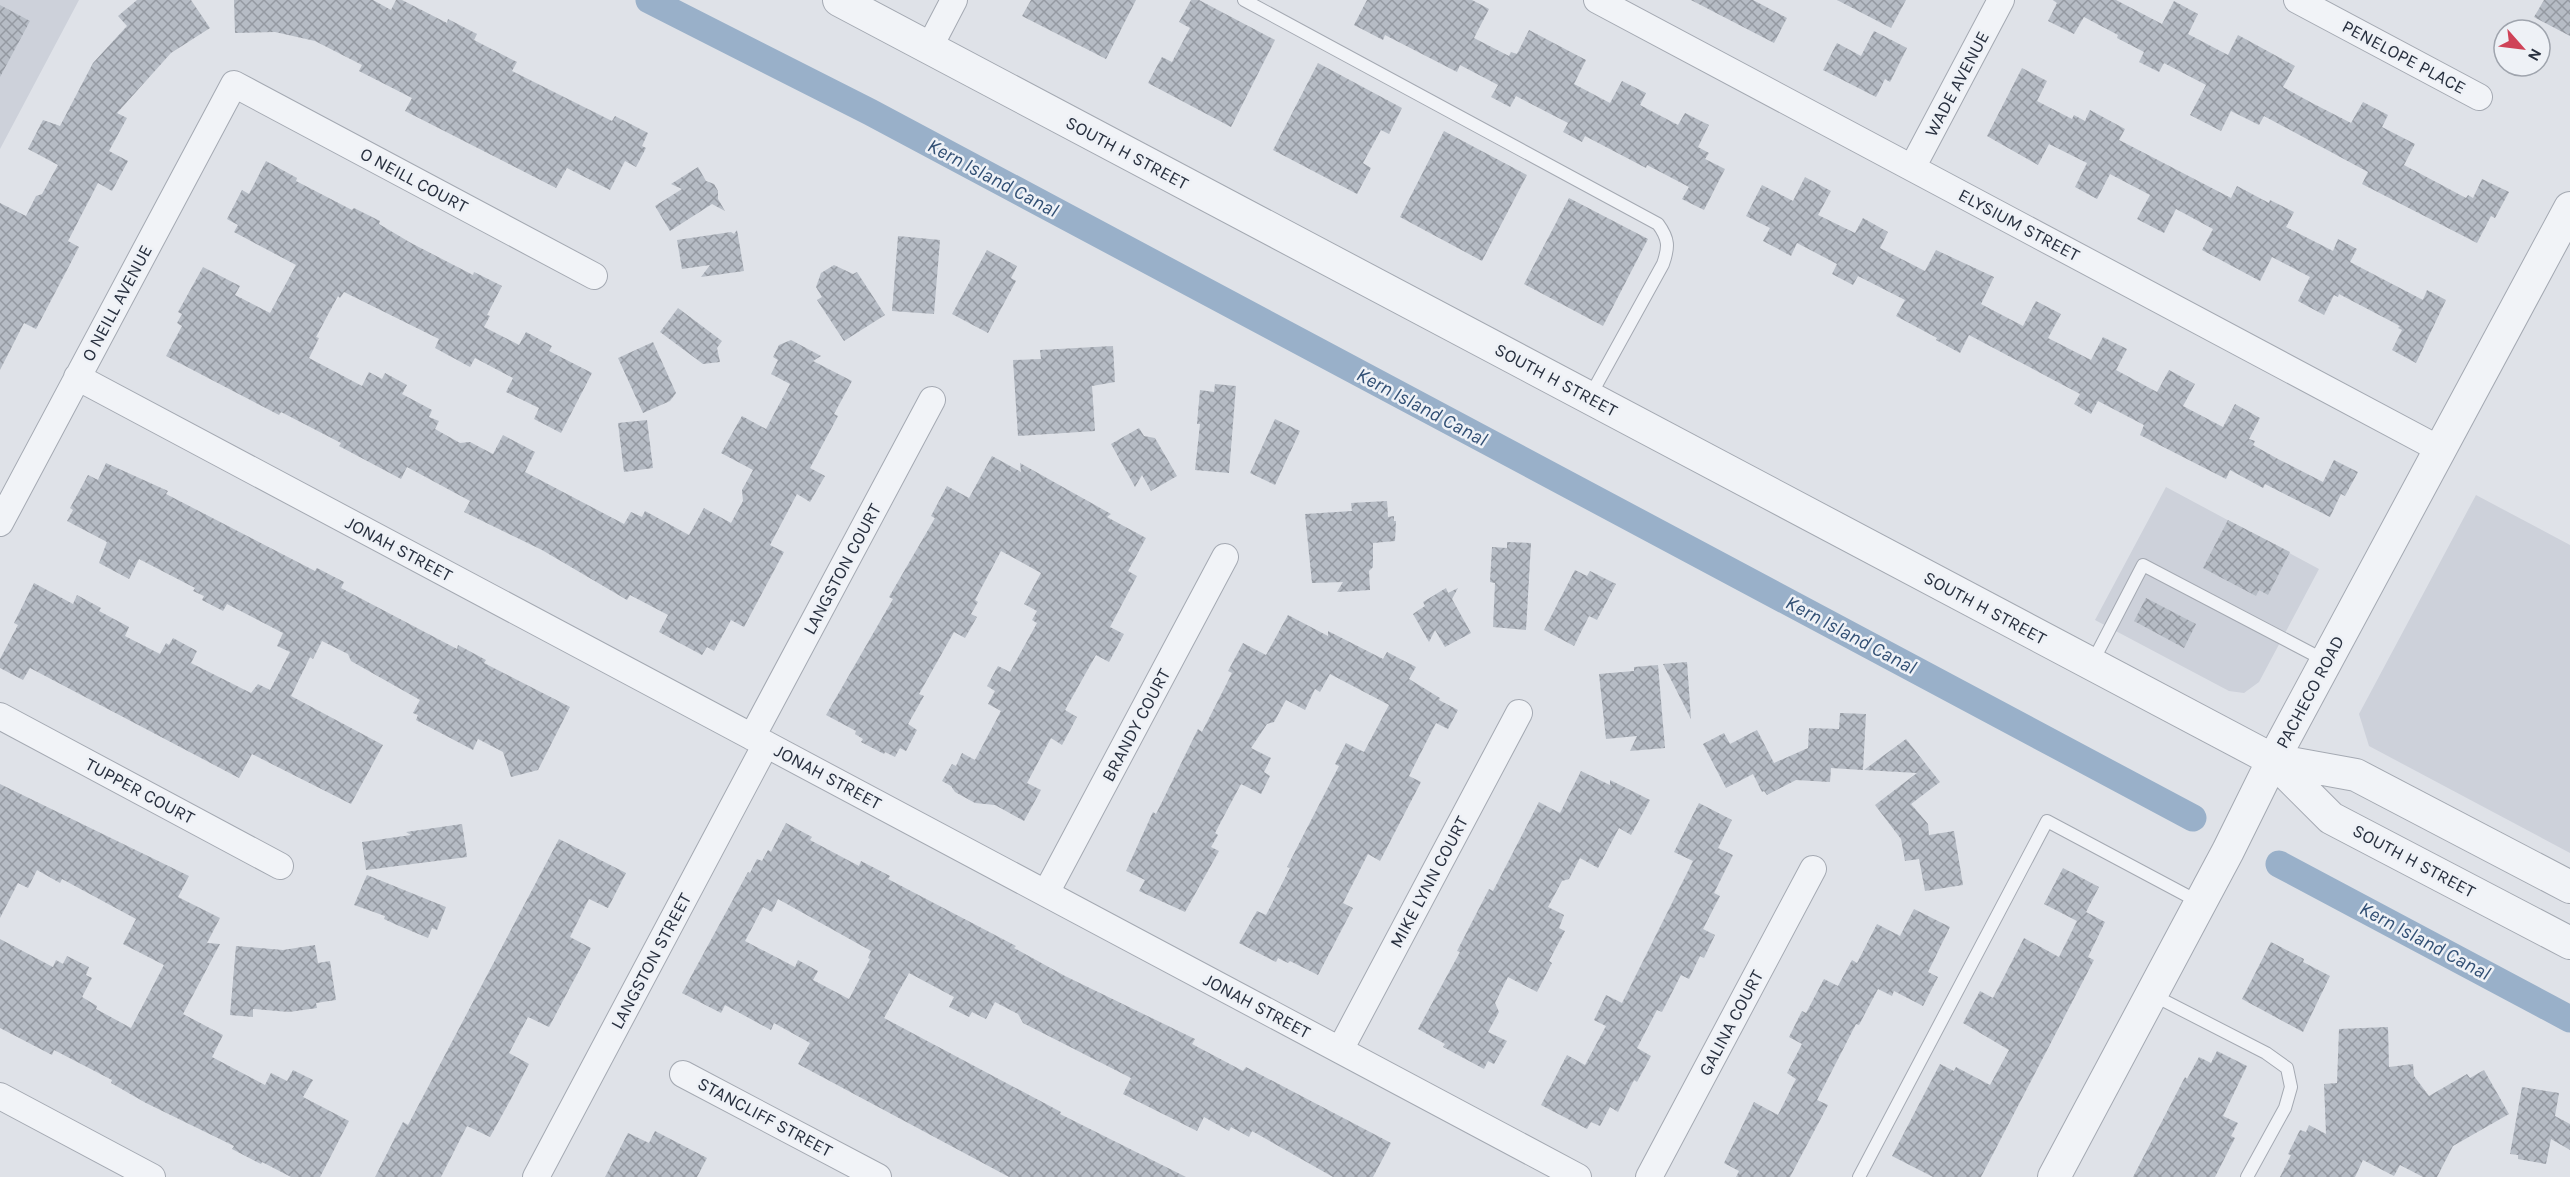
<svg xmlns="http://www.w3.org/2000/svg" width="2570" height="1177" font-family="Karla,sans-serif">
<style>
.built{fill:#cdd1da}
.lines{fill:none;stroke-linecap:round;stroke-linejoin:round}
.canal{stroke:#99b0c9;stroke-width:27}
.building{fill:url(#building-cross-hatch);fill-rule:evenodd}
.service-casing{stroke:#a4a9b2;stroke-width:14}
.minor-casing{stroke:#a4a9b2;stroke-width:28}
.tertiary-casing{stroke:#a4a9b2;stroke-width:34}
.service{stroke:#f1f3f7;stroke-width:12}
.minor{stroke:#f1f3f7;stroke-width:26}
.tertiary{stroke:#f1f3f7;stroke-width:32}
.labels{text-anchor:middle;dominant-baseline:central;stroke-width:5;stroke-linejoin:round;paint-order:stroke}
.street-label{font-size:18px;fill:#28303f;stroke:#eef1f6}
.water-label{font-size:20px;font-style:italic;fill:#314f74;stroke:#eef1f6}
</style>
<defs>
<pattern id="building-cross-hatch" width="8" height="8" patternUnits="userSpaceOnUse" patternTransform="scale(1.5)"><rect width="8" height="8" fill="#b6bcc5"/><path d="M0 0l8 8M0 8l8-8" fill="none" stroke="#9499a1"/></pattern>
</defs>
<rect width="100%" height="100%" fill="#dfe2e8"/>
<path class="built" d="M0,0H79L0,149Z
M2166,487L2319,569L2259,682L2244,693L2229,691L2095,620Z
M2476,495L2570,545V853L2369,746L2359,714Z"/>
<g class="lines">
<path class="canal" d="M649,0L870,112L2193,818
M2279,864L2570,1019"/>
</g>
<path class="building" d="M137,0H191L210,28L171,53L117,113L127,118L109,151L128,161L112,191L98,183L68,241L79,247L56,291L36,329L24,323L0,370V203L26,216L36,196L42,194L58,165L28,149L43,120L60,126L93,63L127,26L118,16Z
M234,0H373L391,10L396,0H402L447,23L448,19L477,34L474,40L517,62L512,71L612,121L615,116L648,133L642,146L646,148L636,167L625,161L610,190L567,168L556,188L405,111L412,98L359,71L362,65L315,41L275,32L235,33Z
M1031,0H1136L1106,59L1022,16Z
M1191,0H1199L1275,40L1231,127L1148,83L1162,57L1172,62L1190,28L1179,22Z
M1367,0H1472L1489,9L1474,38L1509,56L1511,52L1517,54L1529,30L1586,60L1574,84L1610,103L1622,81L1646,93L1640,105L1678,125L1685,113L1709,125L1698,147L1709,153L1705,159L1725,169L1704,210L1682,199L1689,187L1647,165L1646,168L1585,136L1582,142L1563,132L1568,123L1516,96L1510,107L1491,97L1498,85L1460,65L1457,72L1385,35L1383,40L1354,25Z
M1691,0H1753L1787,18L1774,43Z
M1837,0H1906L1891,28Z
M2053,0H2116L2162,24L2174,1L2198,14L2188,34L2228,55L2238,35L2295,66L2283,87L2312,103L2351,123L2363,102L2388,115L2382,127L2415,144L2404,165L2466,198L2468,195L2473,198L2482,179L2509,192L2495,218L2491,216L2477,243L2362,184L2368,172L2264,116L2259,125L2231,111L2221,131L2190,115L2206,85L2164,63L2159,72L2139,62L2144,52L2117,38L2118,35L2084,17L2074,34L2048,21L2057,3Z
M2544,0H2570V36L2534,17Z
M0,5L30,21L0,77Z
M1874,31L1907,48L1890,82L1885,79L1876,97L1823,70L1837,43L1861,56Z
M1318,63L1402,108L1389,134L1381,130L1363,163L1371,168L1357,194L1273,150Z
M2022,68L2047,81L2037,101L2072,119L2074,115L2085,121L2090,110L2125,129L2119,140L2125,143L2231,198L2237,186L2269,203L2270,200L2294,212L2286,227L2333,251L2338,239L2357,249L2350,262L2423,300L2427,290L2446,300L2416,363L2392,350L2402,330L2398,328L2400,326L2339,294L2338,297L2334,295L2324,315L2298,301L2310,277L2272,257L2260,281L2202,250L2213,229L2176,209L2164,233L2137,219L2150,195L2110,174L2097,199L2075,187L2087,163L2049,144L2038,165L1987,136Z
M1444,131L1527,175L1482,261L1400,217Z
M266,161L297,178L296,181L352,210L354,208L380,221L379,224L411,243L473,275L474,272L502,286L487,315L490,316L484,327L519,345L526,332L552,346L549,351L592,373L561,433L534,419L539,408L506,392L513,378L475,358L470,367L435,348L439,339L344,292L340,298L338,296L316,337L319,338L309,358L362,386L369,372L382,379L385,373L407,385L402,394L432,410L429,417L439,421L435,429L460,443L470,442L493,454L503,435L535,452L525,472L624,524L631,512L642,517L645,511L689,535L704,508L731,523L743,501L742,490L753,470L721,453L742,416L766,429L790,384L771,374L778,360L773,357L779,345L791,340L821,356L813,361L852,381L834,414L838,416L810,468L825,476L810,502L797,494L770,545L784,552L744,627L731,620L714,651L707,647L702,655L659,632L668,615L630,595L627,600L542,550L464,512L470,501L407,467L401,479L339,446L341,443L281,412L279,415L166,356L182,326L177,323L182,314L178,312L203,267L240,286L235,295L270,313L296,265L234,232L238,225L227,219L242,190L249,194Z
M698,167L706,181L714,184L718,191V199L725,211L712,204L670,231L655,206L682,189L671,184Z
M1805,177L1831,191L1818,215L1855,233L1863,218L1888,232L1880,248L1925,271L1936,250L1994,277L1981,304L2023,326L2036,301L2061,314L2048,338L2091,360L2103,337L2127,349L2116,370L2157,392L2169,370L2195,384L2183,406L2223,427L2235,404L2260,418L2249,439L2255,441L2253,445L2278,459L2323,482L2334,460L2358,472L2345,496L2341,494L2330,517L2265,484L2263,488L2230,470L2226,479L2140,435L2144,425L2098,401L2091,414L2074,404L2080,394L1969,335L1960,353L1936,340L1937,338L1896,316L1905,300L1858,276L1853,285L1832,274L1837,264L1797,243L1791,256L1763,241L1770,228L1746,216L1762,185L1793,201Z
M1569,198L1648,239L1603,326L1524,284Z
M737,230L744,271L701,277L710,265L682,269L677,240L731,232L734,234Z
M898,236L940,240L934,314L892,311Z
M987,250L1017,266L1011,278L1016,281L988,333L952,314Z
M834,265L853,274L857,272L885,315L844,341L817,300L822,297L816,287L821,273Z
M678,308L722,341L717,348L720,362L703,364L660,332Z
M653,342L676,393L670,401L643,413L618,358Z
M1113,346L1115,382L1092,386L1095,431L1018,436L1013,360L1041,359L1040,350Z
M1215,384L1236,386L1229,473L1195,470L1200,424H1197L1200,390L1214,392Z
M1275,419L1300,431L1275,485L1250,473Z
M647,420L653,468L624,472L618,423Z
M1139,428L1144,436L1155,438L1177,476L1151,491L1142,475L1135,487L1111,444Z
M992,456L1021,472L1020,463L1111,514L1107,517L1146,538L1128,571L1137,576L1110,627L1124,634L1109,662L1096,655L1065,710L1077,717L1062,745L1051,738L1027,783L1041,790L1024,821L995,805L975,803L955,792L951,786L942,781L952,764L956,766L962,753L975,760L1001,711L988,704L995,691L987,686L998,666L1010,672L1037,623L1032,620L1037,611L1024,604L1041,573L1001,551L975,600L978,602L971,614L977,617L965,638L954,632L919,694L924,696L908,724L917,730L906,751L900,748L895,757L885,752L884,754L861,742L863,739L855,734L856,731L826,715L893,599L889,597L935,518L931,516L947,486L969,498Z
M106,463L168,491L166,494L315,571L317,568L344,582L341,588L457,649L458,645L486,660L484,663L570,707L538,770L511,777L503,752L478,739L473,750L416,720L418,715L413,713L420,700L351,661L348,654L322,641L313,659L310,657L291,696L383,745L351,804L252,754L239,778L30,668L23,680L0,668V659L18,625L14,623L34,583L73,604L77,595L101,608L99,611L129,627L125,636L160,654L166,643L169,645L173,638L197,651L191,663L251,693L258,684L270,690L290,652L277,646L283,633L227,604L223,611L202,600L204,596L193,591L195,588L139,559L129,579L99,563L107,542L67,521L73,510L70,508L88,475L98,480Z
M1387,501L1388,517L1394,516V521H1396L1395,541L1373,543V567L1369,571L1370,590L1337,592L1343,582L1312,583L1305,514L1352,511L1351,503Z
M2228,520L2290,552L2268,595L2259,590L2256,596L2203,568Z
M1507,542L1531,543L1526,630L1493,627L1495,583L1490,582L1492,547L1507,548Z
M1575,570L1587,576L1590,571L1616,584L1597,620L1589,616L1574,646L1544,630Z
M1446,588L1448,593L1458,588L1452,599L1471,633L1445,647L1435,630L1429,642L1413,614L1425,606L1423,602Z
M2146,598L2196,624L2184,648L2134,621Z
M1288,615L1328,636V631L1383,659L1387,652L1416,667L1409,679L1440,698L1439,700L1458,710L1448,729L1436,723L1409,776L1421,782L1380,861L1368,854L1343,903L1353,908L1318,975L1290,961L1288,963L1278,958L1276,962L1239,943L1257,911L1266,915L1290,868L1287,867L1339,766L1335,764L1346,743L1364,752L1389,705L1330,674L1320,692L1315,689L1305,710L1286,700L1274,722L1267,724L1251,748L1271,758L1264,772L1270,776L1261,794L1241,784L1215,833L1218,835L1211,847L1219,851L1185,912L1139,891L1145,880L1126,871L1153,812L1156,814L1198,729L1202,732L1232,673L1228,671L1243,643L1266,655Z
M1687,662L1691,719L1663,664Z
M1658,665L1665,748L1630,751L1637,736L1606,739L1599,674L1634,671V667Z
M1840,713L1866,714L1863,770L1831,768L1830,782L1796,780L1767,795L1764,791L1762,792L1753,774L1726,788L1703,744L1724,733L1730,744L1757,730L1774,763L1808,748L1809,728L1839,729Z
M1906,739L1940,782L1911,804L1928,824L1929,835L1954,831L1963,885L1925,891L1919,859L1905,861L1901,839L1875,805L1917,773L1864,770Z
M1581,771L1610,785V780L1650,800L1631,835L1619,828L1598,868L1580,858L1569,879L1562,881L1548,907L1564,915L1559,928L1565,931L1549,961L1552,963L1537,992L1508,977L1495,1003L1499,1012L1488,1032L1507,1041L1494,1064L1488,1061L1484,1069L1443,1047L1445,1044L1418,1029L1460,952L1457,951L1489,889L1493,891L1539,802L1560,813Z
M0,784L189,876L178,897L220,918L207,943L220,944L183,1014L223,1035L212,1057L265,1085L271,1073L287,1081L293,1070L313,1080L303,1097L349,1121L320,1177H291L262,1162L261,1164L232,1149L234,1146L146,1103L111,1083L112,1080L54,1050L52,1055L0,1028V939L53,967L56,960L63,964L67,956L89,967L86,975L92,978L82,997L97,1006L96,1009L131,1028L164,965L123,944L136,919L62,879L60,883L37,870L28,888L18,883L0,918Z
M1699,803L1732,820L1718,848L1733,855L1714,893L1720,896L1703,929L1715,935L1704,958L1700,956L1689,979L1681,975L1662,1012L1657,1010L1637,1048L1651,1056L1637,1082L1634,1080L1618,1112L1610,1107L1600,1126L1591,1122L1587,1129L1541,1105L1567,1055L1585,1065L1606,1026L1594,1020L1606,995L1622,1003L1693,861L1674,852Z
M786,823L812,837L810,840L859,866L861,861L890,876L888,879L1016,946L1014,948L1065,976L1195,1039L1192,1044L1243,1071L1246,1067L1391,1143L1373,1177H1333L1252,1131L1249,1137L1231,1127L1229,1131L1204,1117L1197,1131L1123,1094L1131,1078L1023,1023L1018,1014L995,1002L986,1019L972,1012L969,1017L949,1007L954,997L909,973L884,1018L1061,1112L1060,1114L1186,1177H1009L798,1064L810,1043L774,1023L771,1030L725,1005L721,1013L682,993L748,872L750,873L757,859L762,861L768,850L771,852ZM778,899L871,951L868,958L870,959L849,999L813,980L818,971L798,960L795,967L745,941L763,907L772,912Z
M462,824L467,857L366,870L362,842L411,835L406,832Z
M559,839L626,873L608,908L589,899L570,937L591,948L549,1027L528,1017L509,1053L529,1064L511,1099L490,1137L467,1126L441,1177H375L403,1122L408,1125Z
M2063,868L2099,887L2086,912L2105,922L2088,957L2094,960L1981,1177H1933L1892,1156L1940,1064L1954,1071L1956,1067L1990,1085L2009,1050L1963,1023L1980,991L1993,998L2024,938L2059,957L2077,921L2044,904Z
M367,875L446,907L437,930L432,928L428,938L397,925L384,919L385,916L354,905Z
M1914,909L1950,927L1928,972L1938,977L1923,1006L1894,991L1892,996L1878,989L1859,1025L1856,1024L1817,1100L1828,1105L1790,1177H1736L1739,1171L1724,1163L1754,1102L1778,1115L1796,1079L1787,1073L1802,1044L1789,1037L1802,1011L1806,1013L1824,979L1838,986L1852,960L1857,963L1877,924L1900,936Z
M2271,942L2304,959L2303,962L2330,976L2303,1032L2242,999Z
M315,945L318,963L330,961L336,1000L316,1003L317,1008L289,1012L253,1009V1017L230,1015L236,946L283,950Z
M2388,1027L2389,1067L2413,1064L2414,1076L2429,1096L2467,1074L2470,1078L2484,1070L2509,1114L2453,1146L2437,1177H2423L2400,1165L2394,1176L2363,1160L2355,1177H2280L2291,1155L2288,1154L2300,1130L2306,1132L2309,1125L2326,1134L2324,1084L2337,1083L2339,1029Z
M2217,1051L2247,1066L2223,1116L2238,1123L2231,1136L2235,1138L2215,1177H2133L2185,1077L2187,1079L2199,1057L2211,1063Z
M2522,1087L2559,1093L2555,1116L2570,1124V1150L2551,1139L2546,1164L2518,1159V1155L2510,1154Z
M655,1131L707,1158L697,1177H605L628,1133L649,1143Z"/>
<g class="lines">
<g class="service-casing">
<path id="service" d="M1244,0L1658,224C1669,239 1669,247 1663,264L1589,398
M2092,663L2143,565L2326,661
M2151,994L2266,1053L2287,1068L2291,1087L2285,1108L2247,1177
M1859,1177L2047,821L2199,902"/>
</g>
<g class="minor-casing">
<path id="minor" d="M1597,0L2441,450
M2297,0L2479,97
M929,48L954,0
M1912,168L2001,0
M77,377L1578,1177
M0,523L234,84L594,276
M0,716L280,866
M752,737L932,400
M1046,893L1225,557
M1340,1050L1519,713
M683,1074L878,1177
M0,1096L152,1177
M536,1177L766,744
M1649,1177L1813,869"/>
</g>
<g class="tertiary-casing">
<path id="tertiary" d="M839,0L2273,760L2331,818L2570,943
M2273,760L2356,775L2570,887
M2054,1177L2228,851L2273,760L2570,208"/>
</g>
<use href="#service" class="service"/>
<use href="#minor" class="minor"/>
<use href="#tertiary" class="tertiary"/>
</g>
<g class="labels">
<g class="street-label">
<text transform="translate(2404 57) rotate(28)">PENELOPE PLACE</text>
<text transform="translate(1957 84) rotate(-62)">WADE AVENUE</text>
<text transform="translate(1127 153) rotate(28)">SOUTH H STREET</text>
<text transform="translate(414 180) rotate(28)">O NEILL COURT</text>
<text transform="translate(2019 225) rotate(28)">ELYSIUM STREET</text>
<text transform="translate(117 303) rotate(-62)">O NEILL AVENUE</text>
<text transform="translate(1556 380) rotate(28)">SOUTH H STREET</text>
<text transform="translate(399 549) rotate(28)">JONAH STREET</text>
<text transform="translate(842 569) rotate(-62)">LANGSTON COURT</text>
<text transform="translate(1985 608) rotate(28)">SOUTH H STREET</text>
<text transform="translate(2310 692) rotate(-62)">PACHECO ROAD</text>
<text transform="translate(1136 725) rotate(-62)">BRANDY COURT</text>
<text transform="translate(828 777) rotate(28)">JONAH STREET</text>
<text transform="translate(140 791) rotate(28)">TUPPER COURT</text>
<text transform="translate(2414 861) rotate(28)">SOUTH H STREET</text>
<text transform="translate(1429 882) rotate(-62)">MIKE LYNN COURT</text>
<text transform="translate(651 961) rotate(-62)">LANGSTON STREET</text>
<text transform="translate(1257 1006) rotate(28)">JONAH STREET</text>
<text transform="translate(1731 1023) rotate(-62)">GALINA COURT</text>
<text transform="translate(765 1117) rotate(28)">STANCLIFF STREET</text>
</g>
<g class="water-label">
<text transform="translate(993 178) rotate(28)">Kern Island Canal</text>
<text transform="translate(1422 407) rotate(28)">Kern Island Canal</text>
<text transform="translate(1851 635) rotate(28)">Kern Island Canal</text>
<text transform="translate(2425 941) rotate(28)">Kern Island Canal</text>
</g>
</g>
<g transform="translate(2522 48) rotate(118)"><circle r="28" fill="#eef1f6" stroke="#9fa4ad" stroke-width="1.5"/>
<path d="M0-4.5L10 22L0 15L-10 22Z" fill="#cf4257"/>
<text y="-9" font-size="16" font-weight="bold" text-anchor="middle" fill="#28303f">N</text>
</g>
</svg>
